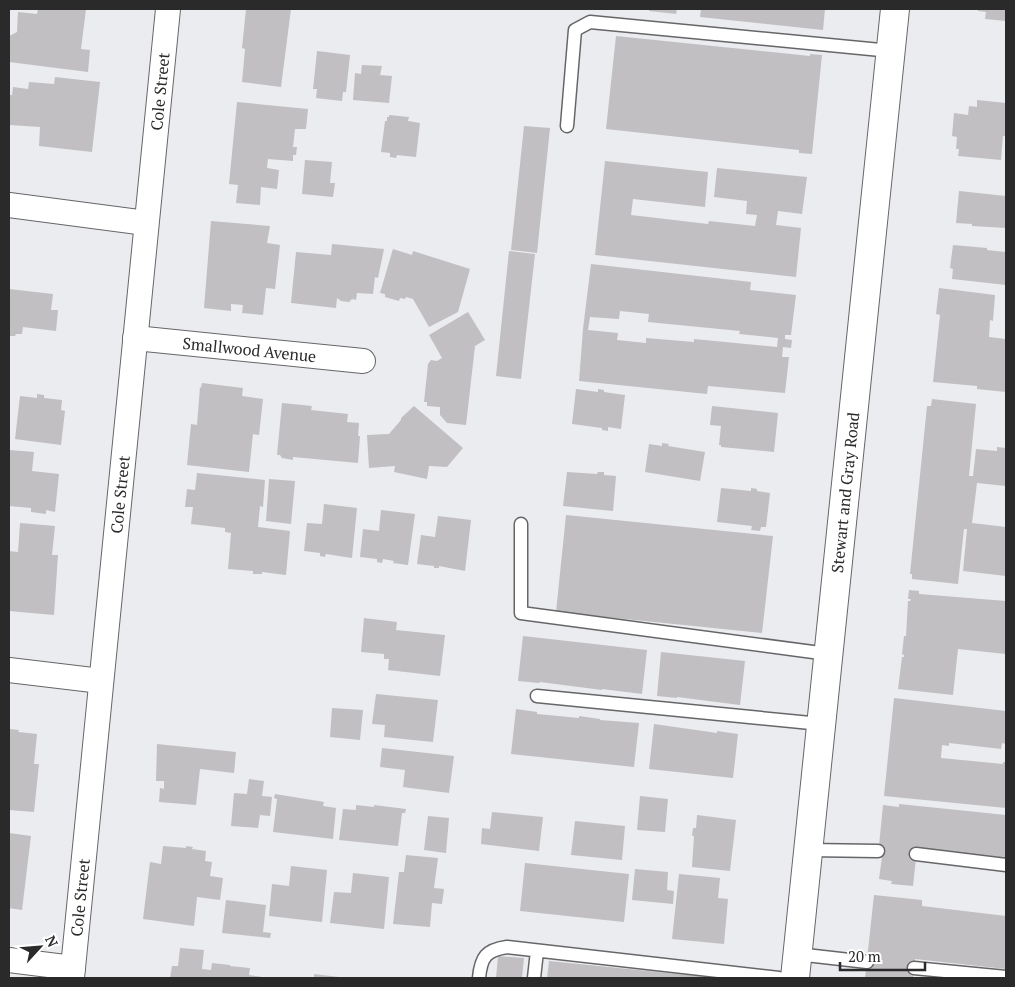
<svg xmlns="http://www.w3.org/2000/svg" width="1015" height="987" font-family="'PT Serif',serif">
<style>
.building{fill:#c1bfc1;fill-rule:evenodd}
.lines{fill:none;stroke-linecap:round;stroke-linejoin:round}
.service-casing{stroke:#666668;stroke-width:15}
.minor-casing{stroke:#666668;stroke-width:26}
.secondary-casing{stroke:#666668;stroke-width:30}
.service{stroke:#fff;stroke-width:12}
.minor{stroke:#fff;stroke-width:24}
.secondary{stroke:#fff;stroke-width:28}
.labels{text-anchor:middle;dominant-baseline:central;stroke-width:4.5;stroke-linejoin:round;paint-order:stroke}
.street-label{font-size:16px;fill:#2a2a2b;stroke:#fff}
</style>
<rect width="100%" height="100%" fill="#ebecef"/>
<path class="building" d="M38,9H86L81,49L90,50L88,72L9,62V36L17,32L18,12L37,14Z
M246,9H291L281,87L242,82L245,49L242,48Z
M649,9H677L676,14L649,11Z
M701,9H825L823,30L700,17Z
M978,9H1006V21L985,19L986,12L978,11Z
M616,36L810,56V54L822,55L812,154L799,153V150L606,129Z
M317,51L350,55L346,92H343L342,101L316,98L317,89H313Z
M362,65L382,66L380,75L392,76L389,103L353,100L355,73L361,74Z
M55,77L100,82L92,152L39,146L40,127L9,125V95H12L13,87L28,89L29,82L54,84Z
M977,100L1006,103V136H1003L1001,160L958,156L959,149H956L957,137L952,136L954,113L968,115L969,106L977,107Z
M237,102L308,109L306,129H295L293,147H297L296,155H293V161L268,159L267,168L279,170L277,189L261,187L260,205L236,203L238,185L229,184Z
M389,115L409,117L408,121L420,123L416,157L397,155L396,158L390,157V153L381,152L385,121H387V117H389Z
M524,126L550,128L537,253L511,250Z
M305,160L332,162L330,183H335L333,197L302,194Z
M605,161L708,172L705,207L633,199L631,215L708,224L709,221L755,226L757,215L746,214L747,201L714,197L717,168L807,177L802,214L778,211L776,225L801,228L796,277L595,255Z
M959,191L1006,196V228L972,226V224L956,223Z
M211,221L270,226L267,243L280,245L275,289L266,288L263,315L242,313L243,305L231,304V311L204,308Z
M332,244L384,249L378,278L375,277L373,294L357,293L356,300L352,299L349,302L341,301L337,298L336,308L291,303L296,252L331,255Z
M953,245L987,248V250L1006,252V285L952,279L953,269L950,268Z
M393,249L412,255L413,251L470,269L458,312L429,327L413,299L406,297L405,299L400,298L399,301L385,297V294L380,293Z
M509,251L535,254L521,379L496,376Z
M591,264L751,282L750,290L796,295L791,335H785V339L792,340L791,348L783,347L782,357H789L785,393L708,386L707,394L579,381L583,329ZM620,311L649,314L648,322L740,331L739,334L778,338L777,347L694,339V342L646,338V343L617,340L618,333L588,330L590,317L619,319Z
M939,288L995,295L993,321L990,320L989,337L1006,339V392L977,389V386L933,382L940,315L936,314Z
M9,289L53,294L51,310H58L56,331L23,327L22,334H16L15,336H9Z
M468,312L485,340L475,346L466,425L447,423L440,415V407L427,406V402H424L428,364L431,360L437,361L442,358L429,335Z
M202,383L243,388L242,396L263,399L259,435L253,434L249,472L187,465L191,424L197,425L200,387L201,388Z
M576,389L598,392V389L604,390V392L625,395L621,429L608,427V431L602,430V428L572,424Z
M37,394L44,395V398L62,400L61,410L65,411L61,445L15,439L20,396L37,398Z
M932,399L976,404L969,476H973L976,449L997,451V447L1006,448V486L977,483L972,523L1006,527V576L963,571L967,529H964L958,584L912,579V574H910L927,406H931Z
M282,403L312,406L311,410L348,414L347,422L359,423L358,436H360L358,463L293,457V460L282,458L280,455H277Z
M414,406L463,448L447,467L429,466L427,479L394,472L395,466L369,468L367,435L389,434L401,420V418Z
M712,406L778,413L774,452L721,447V445H719L721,426L710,425Z
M662,443L669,444L668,446L705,452L700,481L645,472L649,444L662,446Z
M9,450L34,452L32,471L59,474L55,512L46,510V514L31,512V508L9,506Z
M567,472L597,474L598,472H604V475L616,476L613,511L563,506Z
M197,473L265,480L263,507L260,506L258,527L290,531L286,575L262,572V574H253V571L228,569L231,533L225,532V528L191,524L193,507H185L187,489L195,490Z
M269,479L295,481L291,524L266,521Z
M721,488L751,491V488L757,489V491L770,493L766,527H761L760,531L751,530L752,526L717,522Z
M324,504L357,508L352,558L326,554L325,557L320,556V553L304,551L307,523L322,524Z
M381,510L415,514L408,565L393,563L394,561L383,559L382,563L377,562V559L360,557L363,529L379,531Z
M566,515L773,536L762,633L556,612Z
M438,516L471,520L465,571L439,566V568H434V566L417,564L421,535L435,537Z
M20,523L55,526L52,555H58L54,615L9,611V551L18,552Z
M909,590L919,591V594L1006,601V654L958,649L953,695L898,689L902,657H904V655L902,654L904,636H906L908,601H910L911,599H908Z
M364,618L397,622L396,630L445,635L440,676L388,670L389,659H384V654L361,652Z
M523,636L647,650L642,694L602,689V690L540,682L539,683L518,681Z
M661,652L745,661L740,705L677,697V698L657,696Z
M376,694L438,700L433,742L384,737L385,725L372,724Z
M894,698L1006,711V744L1002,743L1001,749L949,743V746L942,745L941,758L1003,764V762H1006V808L884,796Z
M332,708L363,710L360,740L330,737Z
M516,709L537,712V714L579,718V716L600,719V720L639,723L634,767L511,754Z
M654,724L717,733V731L738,734L733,778L649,769Z
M9,729L19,730L18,732L37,734L34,764H39L34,812L9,810Z
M157,744L236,752L234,773L200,769L196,805L159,802L160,788L164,789V781H156Z
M382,748L454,756L449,793L403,787L405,770L380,767Z
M249,779L264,781L262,796L272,797L270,816L260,815L258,828L231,826L234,793L247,794Z
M275,794L324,802L323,806L336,808L333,839L273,832L277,799L274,798Z
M640,796L668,799L665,832L637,830Z
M899,804L1006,815V858L917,848L913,886L891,884L892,881L879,879L882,857L878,856L883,805L899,807Z
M356,805L374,807V805L406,809L405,813H402L398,846L339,840L343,809L356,810Z
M492,812L543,817L539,851L481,844L482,828L490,829Z
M697,815L736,820L730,871L692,867L694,836H692L693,828H696Z
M428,816L449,818L446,853L424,850Z
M575,821L625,826L622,860L571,855Z
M9,833L31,836L22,910L9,908Z
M163,846L186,848V846L193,847L192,849L206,851L205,861L212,862L210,876L223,878L220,900L197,897L194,926L143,919L150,862L161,864Z
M406,855L438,858L434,888L444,889L442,904L432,903L430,927L393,924L399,872H404Z
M525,863L629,874L624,922L520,911Z
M291,866L327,870L322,922L269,916L272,884L289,886Z
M635,869L668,872L667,890L674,891L673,904L632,900Z
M353,873L389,877L384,929L330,923L334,892L351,893Z
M679,874L720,878L718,898L728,899L724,944L672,939Z
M874,895L922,900V906L1006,916V969L915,959L913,978H865Z
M226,900L266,905L263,932L271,933L270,938L222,933Z
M180,948L204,950L202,969L211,970L212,963L230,965V966L250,968L249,975L269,978H170L172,966H178Z
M498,956L524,958L522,978H496Z
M549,961L708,977L707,978H547Z
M314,974L339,977V978H314Z"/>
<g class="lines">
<g class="service-casing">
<path id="service" d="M567,126L575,30L590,22L891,51
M521,524V613L828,654
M537,696L821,724
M808,850L878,851
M916,854L1006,865
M797,954L867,962
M914,968L1006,977
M479,978C481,957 486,950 507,947L779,978
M534,978L537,951"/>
</g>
<g class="minor-casing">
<g id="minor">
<path d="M9,205L146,223"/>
<path id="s1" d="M135,338L363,361"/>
<path d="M9,670L101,681"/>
<path d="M9,960L73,968"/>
<path id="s2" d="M72,978L168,9"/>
</g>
</g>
<g class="secondary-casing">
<g id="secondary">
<path id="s3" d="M795,978L895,9"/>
</g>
</g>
<use href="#service" class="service"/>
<use href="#minor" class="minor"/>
<use href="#secondary" class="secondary"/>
</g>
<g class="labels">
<g class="street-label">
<text stroke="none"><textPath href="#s2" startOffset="891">Cole Street</textPath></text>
<text stroke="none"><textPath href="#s1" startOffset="115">Smallwood Avenue</textPath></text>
<text stroke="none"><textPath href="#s2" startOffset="486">Cole Street</textPath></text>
<text stroke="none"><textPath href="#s3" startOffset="488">Stewart and Gray Road</textPath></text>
<text stroke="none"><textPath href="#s2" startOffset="81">Cole Street</textPath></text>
</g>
</g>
<rect width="1015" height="987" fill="none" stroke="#2a2a2b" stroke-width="20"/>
<g transform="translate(40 947) rotate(64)" stroke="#ffffff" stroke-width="4" paint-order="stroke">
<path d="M0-4L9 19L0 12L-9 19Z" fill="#2a2a2b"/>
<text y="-8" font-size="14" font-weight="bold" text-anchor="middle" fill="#2a2a2b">N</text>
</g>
<path d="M840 962v8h85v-8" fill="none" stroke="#2a2a2b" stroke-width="2.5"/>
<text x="848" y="962" font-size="15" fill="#2a2a2b" stroke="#ffffff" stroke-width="4" paint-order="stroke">20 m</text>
</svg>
